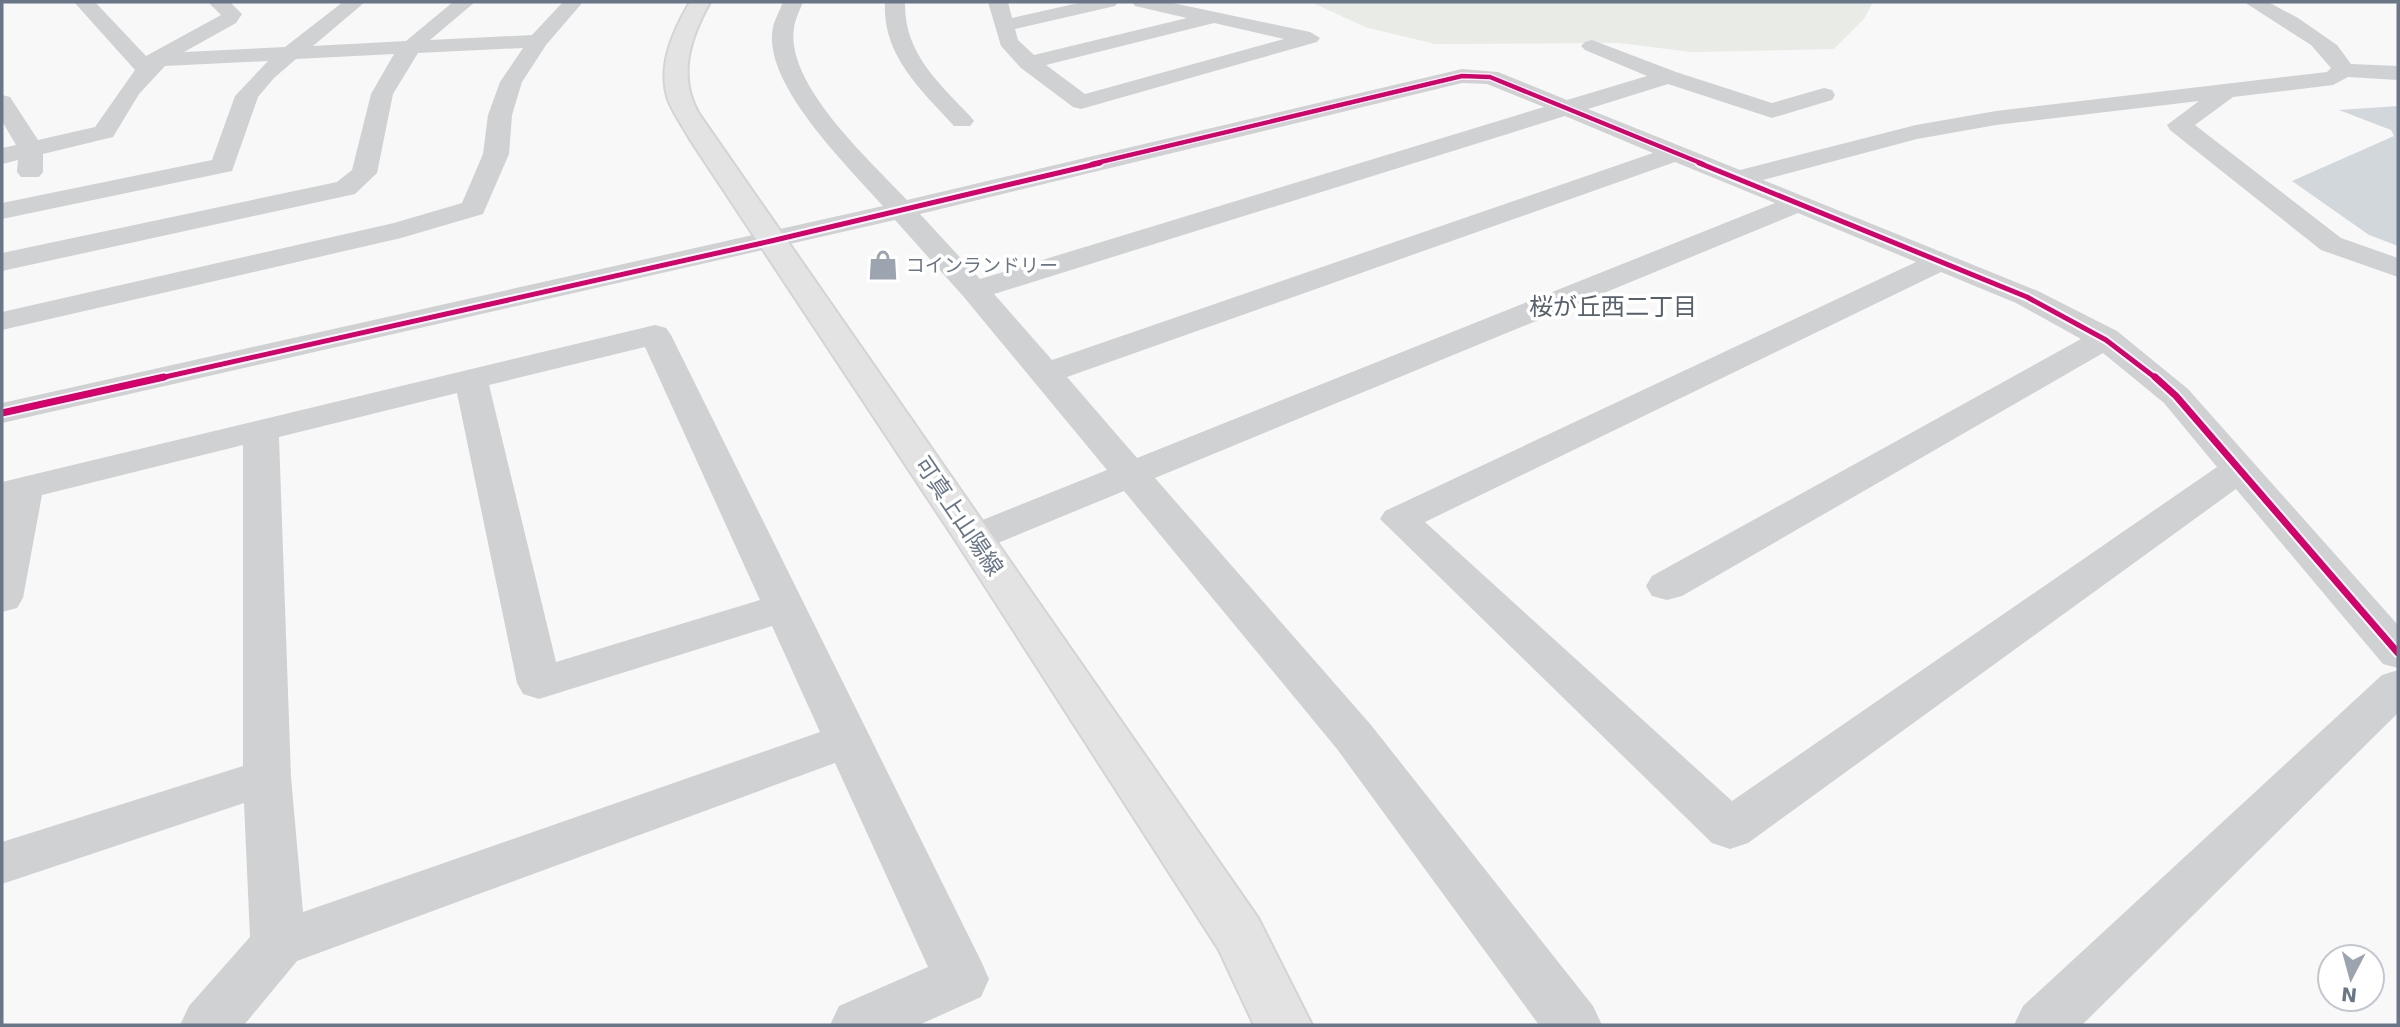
<svg xmlns="http://www.w3.org/2000/svg" width="2400" height="1027" font-family="'DejaVu Sans','Noto Sans JP',sans-serif">
<style>
.green{fill:#e8ebe6}
.water{fill:#d2d7db}
.lines{fill:none;stroke-linecap:round;stroke-linejoin:round}
.major-casing{stroke:#d4d4d6;stroke-width:4}
.minor{fill:#d0d1d3;fill-rule:evenodd}
.major{fill:#e3e3e4;fill-rule:evenodd}
.cycleway-far2-casing{stroke:#fff;stroke-width:7}
.cycleway-far1-casing{stroke:#fff;stroke-width:9}
.cycleway-casing{stroke:#fff;stroke-width:11}
.cycleway-far2{stroke:#d6006c;stroke-width:4.5}
.cycleway-far1{stroke:#d6006c;stroke-width:5}
.cycleway{stroke:#d6006c;stroke-width:7}
.labels{text-anchor:middle;dominant-baseline:central;stroke-width:7;stroke-linejoin:round;paint-order:stroke}
.far-poi-label{font-size:19px;fill:#697687;stroke:#fff;text-anchor:start}
.street-label{font-size:23px;fill:#697687;stroke:#fff}
.neighbourhood-label{font-size:24px;fill:#57606d;stroke:#fff}
</style>
<rect width="100%" height="100%" fill="#f8f8f8"/>
<path class="green" d="M1311,2H1873L1864,19L1834,49L1692,52L1619,43L1435,44L1365,27Z"/>
<path class="water" d="M2398,106V246L2369,235L2292,181L2394,136L2391,130L2339,110Z"/>
<g class="lines">
<g class="major-casing">
<path id="major" d="M690,2H710C690,38 677,76 699,114L1258,918L1312,1025H1254L1219,950L956,541L691,141C684,128 675,116 669,102C656,68 673,31 690,2Z"/>
</g>
<path class="minor" d="M74,2H95L146,56L221,15L208,2H230L242,14L236,23L184,52L285,47L343,2H365L313,46L406,41L453,2H475L430,40L532,35L563,2H583L546,45L522,82L512,115L509,154L483,214L401,238L2,330V312L394,223L462,203L483,154L488,115L500,82L523,48L418,53L393,94L377,173L355,194L2,271V253L337,182L352,170L371,94L394,54L296,59L274,78L258,97L232,171L2,219V203L212,160L235,96L268,61L165,66L139,94L113,137L43,154V172L39,177H21L17,172L18,160L2,164V148L16,145L2,121V95L10,97L38,140L95,127L135,70Z
M783,2H803C800,10 795,19 794,28C785,85 872,162 907,200L1462,69L1498,72L1567,100L1647,76L1585,50L1581,46L1585,42L1592,40L1676,72L1772,103L1824,88L1832,90L1835,95L1832,100L1772,118L1668,84L1588,109L1740,170L1916,125L1996,111L2327,72L2331,68L2311,45L2244,2H2268L2298,18L2337,45L2351,64L2398,66V80L2348,77L2333,85L2233,97L2195,125L2341,238L2398,258V277L2321,250L2170,130L2167,125L2199,101L1996,125L1917,139L1763,180L2038,291L2117,331L2188,389L2398,625V668L2383,664L2236,489L1748,843L1730,849L1712,843L1380,519L1385,511L1916,262L1798,213L1155,478L1371,725L1593,1006L1602,1025H1539L1337,749L1124,491L988,547L974,550L960,547L954,538L960,529L1107,470L963,296L895,220L2,423V403L883,206C849,167 761,83 773,27C775,19 780,10 783,2ZM1462,83L1487,84L1544,107L980,279L920,214ZM1565,116L1653,153L1052,360L994,294ZM1675,162L1775,203L1137,458L1067,377ZM1941,272L2016,303L2081,339L1652,576L1646,586L1652,596L1667,600L1682,596L2103,353L2164,403L2217,467L1732,801L1425,522Z
M885,2H905C904,53 938,82 970,116L974,121L970,126H954C920,89 882,55 885,2Z
M988,2H1008L1012,18L1083,2H1118L1115,6L1015,29L1018,40L1034,55L1187,18L1135,6L1132,2H1168L1310,32L1320,38L1317,42L1081,109L1073,107L1021,68L1001,46ZM1214,23L1284,39L1085,94L1046,65Z
M655,325L666,328L671,335L981,961L989,979L981,997L919,1025H830L839,1006L928,967L835,763L297,961L244,1025H180L189,1006L250,937L244,803L2,884V842L243,766V445L42,495L23,598L17,608L2,612V482ZM645,347L760,600L556,662L489,385ZM457,393L517,683L523,694L539,699L772,626L820,732L303,912L291,777L279,437Z
M2398,670V713L2082,1025H2014L2023,1006L2382,675Z"/>
<use href="#major" class="major"/>
<g class="cycleway-far2-casing">
<path id="cycleway-far2" d="M1092,164L1462,76L1490,77L1703,164"/>
</g>
<g class="cycleway-far1-casing">
<path id="cycleway-far1" d="M1699,163L2027,297L2106,340L2157,379
M156,379L771,241L1100,163"/>
</g>
<g class="cycleway-casing">
<path id="cycleway" d="M2155,377L2176,396L2398,653
M2,413L164,377"/>
</g>
<use href="#cycleway-far2" class="cycleway-far2"/>
<use href="#cycleway-far1" class="cycleway-far1"/>
<use href="#cycleway" class="cycleway"/>
</g>
<defs>
<g id="shop-bare" transform="scale(2.415)"><path d="M-5-2.5h2.3a2.7 3.5 0 0 1 5.4 0H5L5.5 6h-11ZM-1.5-2.5h3a1.5 2.3 0 0 0-3 0Z" fill="#9ba4af" stroke="#fff" stroke-width="2.5" paint-order="stroke"/></g>
</defs>
<g fill-rule="evenodd">
<use href="#shop-bare" x="883" y="265"/>
</g>
<g class="labels">
<g class="far-poi-label">
<text x="906" y="265">コインランドリー</text>
</g>
<g class="street-label">
<text transform="translate(959 516) rotate(56)">可真上山陽線</text>
</g>
<g class="neighbourhood-label">
<text x="1613" y="307">桜が丘西二丁目</text>
</g>
</g>
<rect width="2400" height="1027" fill="none" stroke="#697687" stroke-width="7"/>
<g transform="translate(2351 978) rotate(186)"><circle r="33" fill="#ffffff" stroke="#c3c8cf" stroke-width="2"/>
<path d="M0-5L12 26L0 18L-12 26Z" fill="#9ba4af"/>
<text y="-10" font-size="19" font-weight="bold" text-anchor="middle" fill="#697687">N</text>
</g>
</svg>
